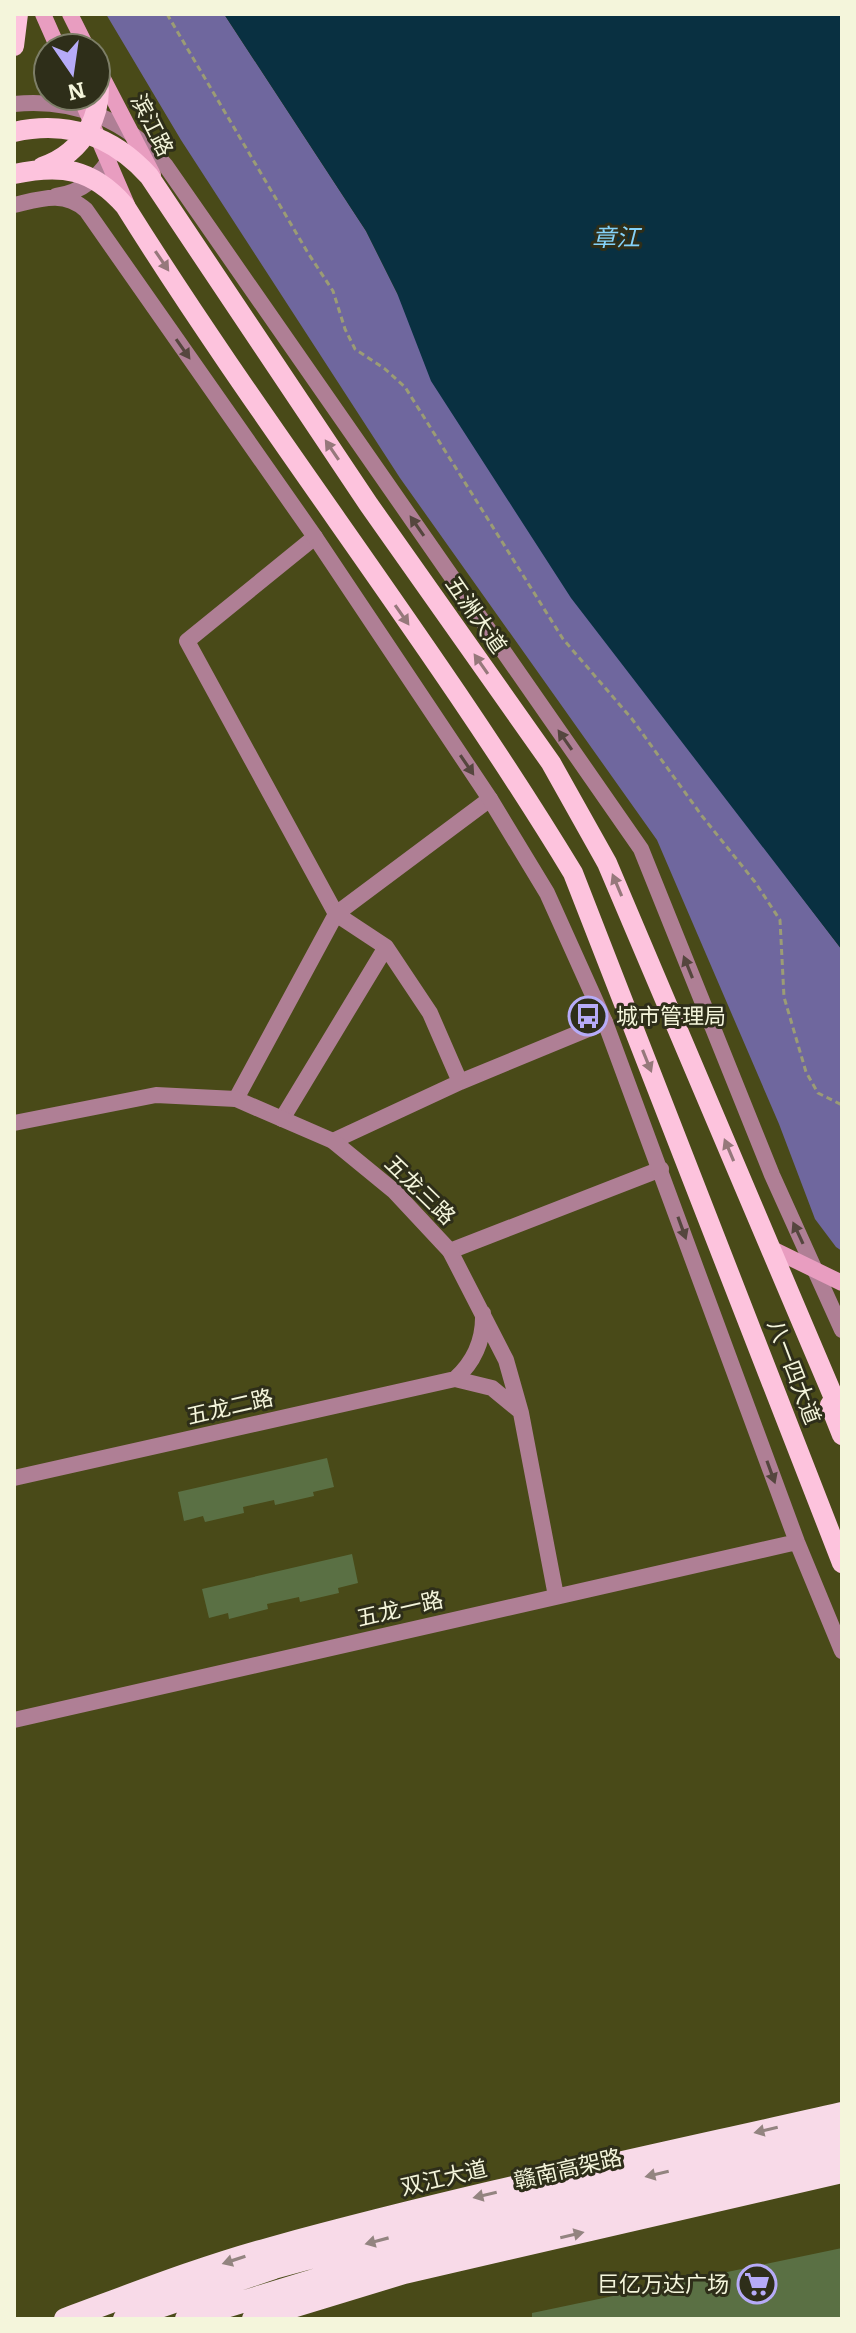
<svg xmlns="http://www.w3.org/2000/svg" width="856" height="2333" font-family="Bitter,'Noto Sans SC',serif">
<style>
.green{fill:#6f679e}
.water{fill:#093041}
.building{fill:#5a7044}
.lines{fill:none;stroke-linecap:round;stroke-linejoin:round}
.path{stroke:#9b9c75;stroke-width:3;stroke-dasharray:6 4;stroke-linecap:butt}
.minor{stroke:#af7f95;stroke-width:16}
.tertiary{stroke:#af7f95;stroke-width:16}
.secondary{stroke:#e89dc0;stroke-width:16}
.primary{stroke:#fdc3dd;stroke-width:20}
.trunk{stroke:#f8dae8;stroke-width:22}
.oneway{fill:#96787b}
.oneway2{fill:#55463e}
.oneway3{fill:#938480}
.labels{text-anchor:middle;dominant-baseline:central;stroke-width:6;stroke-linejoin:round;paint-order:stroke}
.street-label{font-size:22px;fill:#f4f5db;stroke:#2e2e19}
.poi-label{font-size:22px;fill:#f4f5db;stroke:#2e2e19;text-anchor:start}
.water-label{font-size:24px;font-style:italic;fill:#85d2f8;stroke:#2e2e19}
</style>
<rect width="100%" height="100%" fill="#494a18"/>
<path class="green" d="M106,14H224L366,231L397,293L788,879L842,950V1251L836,1247L815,1219L779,1124L657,840L400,478L181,140Z"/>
<path class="water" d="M224,14H842V950L571,598L431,381L397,293L366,231Z"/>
<path class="building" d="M327,1458L334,1487L313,1492L314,1496L275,1505L274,1500L243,1507L244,1513L205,1522L203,1516L184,1521L178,1492Z
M352,1554L358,1583L338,1588L339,1593L300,1602L299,1597L267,1604L268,1609L229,1619L228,1613L209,1618L202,1589Z
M842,2248V2319H532V2313Z"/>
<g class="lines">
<path class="path" d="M167,14L308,253L333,291L345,329L355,349L385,369L405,387L563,639L632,719L702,816L755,882L780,920L784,997L806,1072L818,1093L842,1105"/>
<path class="minor" d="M315,537L187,641L336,914L386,947L430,1013L460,1082
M236,1099L336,914L490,799
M282,1119L386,947
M333,1141L460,1082L605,1022
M450,1251L661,1169"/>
<path class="tertiary" d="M14,104C75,98 127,120 166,166L641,849L772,1175L842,1330
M56,196C83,192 102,175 114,151
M14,205C40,199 64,190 86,210L315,537L490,799L547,893L605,1022L797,1542L842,1651
M14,1123L156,1095L236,1099L333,1141L394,1191L450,1251L506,1360L521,1413L556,1596
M455,1379C475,1361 484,1339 483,1313
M14,1478L455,1379L492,1388L520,1411
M14,1720L797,1542"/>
<path class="secondary" d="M43,14L58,48
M70,14L87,48
M99,71L153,175
M80,96L127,205
M770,1248L842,1283"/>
<path class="primary" d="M14,46L18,14
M14,132C67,120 113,136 149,176L369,505L551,763L607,863L842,1417
M42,167C84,153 107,111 96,68
M14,174C61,164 92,168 125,206C267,433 434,644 573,873L842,1563
M830,1405L842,1435"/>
<path class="trunk" d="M65,2319C133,2294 201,2267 271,2248C460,2196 652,2156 842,2113
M124,2319L274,2268L392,2236L842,2130
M186,2319L399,2254L842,2152
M253,2319L404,2273L842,2172"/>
</g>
<defs><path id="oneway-solid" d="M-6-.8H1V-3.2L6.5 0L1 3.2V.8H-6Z" transform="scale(2)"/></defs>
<g class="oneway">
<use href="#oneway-solid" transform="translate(162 261) rotate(56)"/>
<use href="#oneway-solid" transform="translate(332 450) rotate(-124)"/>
<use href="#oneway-solid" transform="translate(402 615) rotate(55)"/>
<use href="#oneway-solid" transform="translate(481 664) rotate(-125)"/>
<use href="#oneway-solid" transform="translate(617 885) rotate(-113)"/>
<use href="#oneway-solid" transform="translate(647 1061) rotate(68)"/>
<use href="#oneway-solid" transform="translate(729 1150) rotate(-113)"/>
</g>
<g class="oneway2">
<use href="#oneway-solid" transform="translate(183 349) rotate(55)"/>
<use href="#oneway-solid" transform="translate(417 526) rotate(-125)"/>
<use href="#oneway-solid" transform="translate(565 740) rotate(-125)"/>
<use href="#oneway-solid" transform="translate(467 765) rotate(56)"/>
<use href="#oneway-solid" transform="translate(688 967) rotate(-112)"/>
<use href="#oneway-solid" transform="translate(682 1228) rotate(70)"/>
<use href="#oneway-solid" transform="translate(798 1233) rotate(-115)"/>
<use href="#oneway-solid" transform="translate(771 1472) rotate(70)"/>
</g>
<g class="oneway3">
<use href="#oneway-solid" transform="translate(766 2130) rotate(167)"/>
<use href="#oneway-solid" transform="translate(657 2174) rotate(167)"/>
<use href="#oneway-solid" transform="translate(485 2195) rotate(167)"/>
<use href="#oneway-solid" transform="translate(572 2235) rotate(-13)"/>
<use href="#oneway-solid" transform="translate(377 2241) rotate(165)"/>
<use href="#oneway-solid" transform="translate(234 2260) rotate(162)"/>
</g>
<defs>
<g id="bus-ring" transform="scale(2)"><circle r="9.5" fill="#2e2e19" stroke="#b6abf8" stroke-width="1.5"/><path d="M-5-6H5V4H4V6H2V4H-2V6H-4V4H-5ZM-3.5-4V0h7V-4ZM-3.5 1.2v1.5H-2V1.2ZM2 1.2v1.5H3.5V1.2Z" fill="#b6abf8"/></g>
<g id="supermarket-ring" transform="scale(2)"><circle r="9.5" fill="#2e2e19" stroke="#b6abf8" stroke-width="1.5"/><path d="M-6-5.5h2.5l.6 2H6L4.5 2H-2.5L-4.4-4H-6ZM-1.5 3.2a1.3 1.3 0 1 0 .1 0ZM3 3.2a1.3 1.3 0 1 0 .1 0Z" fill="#b6abf8"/></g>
</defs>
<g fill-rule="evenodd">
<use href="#bus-ring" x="588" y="1016"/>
<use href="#supermarket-ring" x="757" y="2284"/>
</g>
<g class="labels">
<g class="street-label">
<text transform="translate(152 125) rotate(63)">滨江路</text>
<text transform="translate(476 615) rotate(55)">五洲大道</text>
<text transform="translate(420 1190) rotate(44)">五龙三路</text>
<text transform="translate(794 1372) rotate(69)">八一四大道</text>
<text transform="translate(230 1407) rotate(-13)">五龙二路</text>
<text transform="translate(400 1609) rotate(-13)">五龙一路</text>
<text transform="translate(568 2169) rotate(-13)">赣南高架路</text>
<text transform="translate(444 2178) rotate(-13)">双江大道</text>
</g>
<g class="poi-label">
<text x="616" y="1016">城市管理局</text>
<text x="729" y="2284" text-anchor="end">巨亿万达广场</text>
</g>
<g class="water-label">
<text x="616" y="238">章江</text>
</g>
</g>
<rect width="856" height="2333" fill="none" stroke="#f4f5db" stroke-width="32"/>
<g transform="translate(72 72) rotate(167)"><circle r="38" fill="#2e2e19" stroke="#7d7e67" stroke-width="2"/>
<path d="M0-6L14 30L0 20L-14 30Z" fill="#b6abf8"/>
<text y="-12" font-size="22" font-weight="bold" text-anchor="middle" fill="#f4f5db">N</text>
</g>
</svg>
